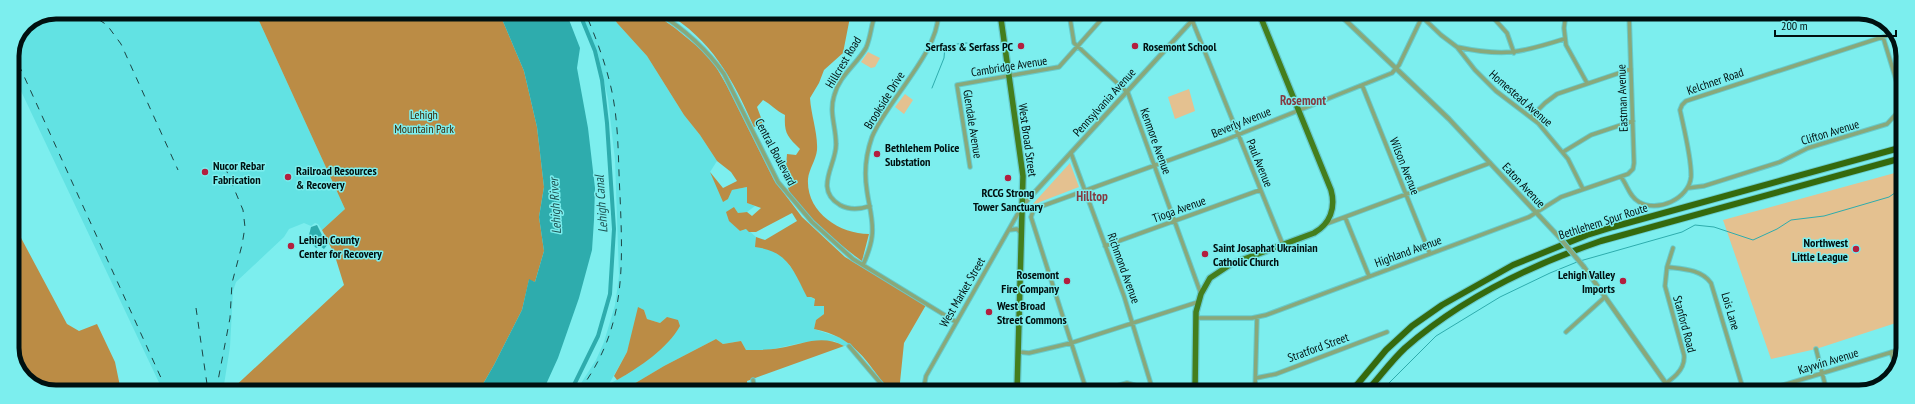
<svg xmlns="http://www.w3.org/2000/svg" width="1915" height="404" font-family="'PT Sans Narrow',sans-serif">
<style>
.built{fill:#62e2e3;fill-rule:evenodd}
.green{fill:#e4c190}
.forest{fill:#bb8c45}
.water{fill:#2eacad}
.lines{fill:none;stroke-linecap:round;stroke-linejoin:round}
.stream{stroke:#2eacad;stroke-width:1}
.canal{stroke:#2eacad;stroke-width:4}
.minor-casing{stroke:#68caca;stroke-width:5.5}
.tertiary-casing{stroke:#68caca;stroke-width:6}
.primary-casing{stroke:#68caca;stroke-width:8}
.motorway-casing{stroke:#68caca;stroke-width:8}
.minor{stroke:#89a87a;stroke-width:3.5}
.tertiary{stroke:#89a87a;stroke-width:4}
.primary{stroke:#447e1d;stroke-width:5.5}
.motorway{stroke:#356a0d;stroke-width:6}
.rail{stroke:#1d4444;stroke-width:1;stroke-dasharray:7 7;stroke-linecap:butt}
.tertiary-bridge-casing{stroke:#68caca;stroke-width:6;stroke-linecap:butt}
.tertiary-bridge{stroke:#89a87a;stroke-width:4}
.poi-dot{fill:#b21f3f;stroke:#7ceeee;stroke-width:1.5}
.labels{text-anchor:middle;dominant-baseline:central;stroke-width:3;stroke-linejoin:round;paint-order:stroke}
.poi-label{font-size:12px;font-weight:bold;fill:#001010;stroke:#7ceeee;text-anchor:start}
.street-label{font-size:12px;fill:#001010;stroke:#7ceeee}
.park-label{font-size:12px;fill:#3d2909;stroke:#7ceeee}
.neighbourhood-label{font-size:13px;font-weight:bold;fill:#843b42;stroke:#7ceeee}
.water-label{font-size:13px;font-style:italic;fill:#1e5252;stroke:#7ceeee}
.rim{fill:none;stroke:#001010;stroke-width:5}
</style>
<rect width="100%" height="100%" fill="#7ceeee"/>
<path class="built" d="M56,12H255L345,209L322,230L318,224L315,223L311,226L304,223L289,229L284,237L236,282L233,291L230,347L223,391H163L12,72V55L25,25Z
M580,12H610L617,23L647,56L684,115L700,135L717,161L710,172L728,199L732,190L747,187V203L755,206L747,212L738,213L734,207L730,221L740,231L747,229L756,237V247L766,248L781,254L795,273L807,296L811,297L824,306V314L816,320L814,329L844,339L852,345L844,346L834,341L801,343L764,351L746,350L741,341L723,344L716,339L664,366L622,391H576L596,360L604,342L615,305L619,276L615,160L608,99L598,54ZM644,310L647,319L660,323L667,317L631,372L609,384L627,352L633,332Z"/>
<path class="green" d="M868,52L880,58L875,67L871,68L861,62Z
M1189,89L1195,111L1175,119L1168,97Z
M905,94L913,100L904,114L895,107Z
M1070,163L1079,187L1040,202L1030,209L1031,206Z
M1902,171V321L1816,349L1771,359L1723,220Z"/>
<path class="forest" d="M255,12H499L524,71L537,127L544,187L539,217L544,251L535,282L529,280L522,310L494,365L479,391H230L344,285L334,253L322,230L345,209Z
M610,12H652L675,28L703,51L715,65L727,86L774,180L802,217L845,257L926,305L904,343L899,392H890C866,361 855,337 814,329L816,320L824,314V306H814L815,299L811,297H807C793,270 788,251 755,247L756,237L765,240L797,221L792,213L756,232H749L746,229L740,231L729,221L726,212L734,207L738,213L747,212L752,216L761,208L747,203V187L732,190L728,199L723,202L710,172L723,188L737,181L731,172L717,161L700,135L684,115L647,56L617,23Z
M665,12H851L843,53L824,70L819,83L810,98C811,115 818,133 817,150C816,160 809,169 808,179C806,212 839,234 869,234L862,261C847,251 792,205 788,188C785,177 786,165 787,154L796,155L800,149C787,136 784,133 785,115C776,111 771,104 763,100L757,107L763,123L754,127C732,78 712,40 665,12Z
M12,221L67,324L79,331L97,324L115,362L121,391H47L25,379L12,354Z
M638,307L644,310L647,319L660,323L667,317L678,320L680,326C667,349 640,367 617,380L614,376L627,352Z
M716,339L723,344L741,341L746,350C758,350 768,350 780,348C803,344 822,334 844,346L747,381L748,392L622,391L664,366Z"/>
<path class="water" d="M499,12H566L580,48L577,68L588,128L595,188L594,220L592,250L579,298L558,358L543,391H479L494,365L522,310L529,279L535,282L544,251L539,217L544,187L537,127L524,71Z
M317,225L327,245L324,249L320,246L316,248L308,239L311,227Z"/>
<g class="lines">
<path class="stream" d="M957,44L967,43
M932,88L944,58L945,46
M1580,261L1682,232L1695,225L1714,227L1753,240L1777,229L1791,220L1824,216L1889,197L1902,188
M1380,392L1436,336L1500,297L1550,273L1577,262"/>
<path class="canal" d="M571,391L598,336L610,294L614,229L607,123L602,80L595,51L579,12"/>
<g class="minor-casing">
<path id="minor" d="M657,12C684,29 706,48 724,74L778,182L812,222L853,259L956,322
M1069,12L1074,43L1128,93L1201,294
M1418,13L1441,35L1457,47L1475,70L1496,91L1538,123L1568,159L1583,189
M1489,13L1507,33L1514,53
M1566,13L1564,28L1566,45L1587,83
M1192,20L1283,245
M1457,47C1504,57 1520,53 1564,39
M1362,85L1430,254
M1531,117L1545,103L1557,94L1631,69
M1563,152L1591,135L1633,121
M1071,153L1124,296L1153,391
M970,167L957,85L1059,67L1108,12
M1621,177C1628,186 1629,196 1639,202C1657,213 1689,199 1691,177C1692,160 1684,129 1680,110L1682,105L1686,101L1895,33
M1688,188L1704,186L1780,162L1808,148L1887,124L1898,112L1901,96L1883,37
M870,206C861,209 849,210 840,205C813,189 837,164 836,144C836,127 829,113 834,96C839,76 856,65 866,48C871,37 871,24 876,12
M1345,217L1369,276
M1326,224L1490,163
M1009,230L1017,229L1022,234
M1105,246L1260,190
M863,265C867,256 871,246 872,236C874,221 869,206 867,191C864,173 866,154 872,137C886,102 941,50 938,12
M1667,267C1682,269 1701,269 1711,283L1744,392
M1196,318H1252L1266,315L1529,217L1561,197L1628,174L1633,169L1634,163L1629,13
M1566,332L1605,297
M849,346L888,392
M1816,349L1827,392
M1019,352L1029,353L1071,343L1198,302
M1891,352L1896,368
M1256,378L1276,374L1387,332
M753,380L755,392
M923,392L926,376L1021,208
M1087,392L1031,217L1034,209L1225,140L1392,73L1399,65L1422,17
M1097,392L1127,383L1153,391
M1255,392L1257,317
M1653,392C1666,383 1686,373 1684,355L1665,286L1667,267L1673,248
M1760,392L1902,349"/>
</g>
<g class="tertiary-casing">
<path id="tertiary" d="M1338,13L1449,119L1559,237
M1023,205L1199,13
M1584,267L1672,392"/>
</g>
<g class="primary-casing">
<path id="primary" d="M1000,12L1023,176L1017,392
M1195,392L1196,312L1201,294L1210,278L1231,264L1314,233C1330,224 1336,208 1331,190L1259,13"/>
</g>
<g class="motorway-casing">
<path id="motorway" d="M1351,392L1386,350L1412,326L1442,305L1513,265L1587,235L1613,227L1903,147
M1366,392C1379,378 1391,361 1405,348C1461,299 1531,265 1601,241L1902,158"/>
</g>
<use href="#minor" class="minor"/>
<use href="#tertiary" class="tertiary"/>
<use href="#primary" class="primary"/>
<use href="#motorway" class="motorway"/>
<path class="rail" d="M87,12L107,25L121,44L178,170
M13,52L167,391
M196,308L208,391
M216,391L230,318L232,283L242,245L245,227L243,210L225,167
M579,391C626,329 623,269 620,195C618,161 619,126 612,92C606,64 596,38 585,12"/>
<g class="tertiary-bridge-casing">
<path id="tertiary-bridge" d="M1559,237L1584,267"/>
</g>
<use href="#tertiary-bridge" class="tertiary-bridge"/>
</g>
<g class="poi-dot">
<circle cx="1021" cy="46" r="4"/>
<circle cx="1135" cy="46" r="4"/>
<circle cx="877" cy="154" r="4"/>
<circle cx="205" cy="172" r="4"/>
<circle cx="288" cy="177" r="4"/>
<circle cx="1008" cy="178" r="4"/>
<circle cx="291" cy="246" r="4"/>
<circle cx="1856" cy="249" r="4"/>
<circle cx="1205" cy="254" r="4"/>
<circle cx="1067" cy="281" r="4"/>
<circle cx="1623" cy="281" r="4"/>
<circle cx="989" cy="312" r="4"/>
</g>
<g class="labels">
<g class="poi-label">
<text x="1013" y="46" text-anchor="end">Serfass &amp; Serfass PC</text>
<text x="1143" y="46">Rosemont School</text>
<text x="885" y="147">Bethlehem Police<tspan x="885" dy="14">Substation</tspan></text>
<text x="213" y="165">Nucor Rebar<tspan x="213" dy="14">Fabrication</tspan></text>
<text x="296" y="170">Railroad Resources<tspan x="296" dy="14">&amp; Recovery</tspan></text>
<text x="1008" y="192" text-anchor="middle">RCCG Strong<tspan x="1008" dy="14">Tower Sanctuary</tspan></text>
<text x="299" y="239">Lehigh County<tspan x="299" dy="14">Center for Recovery</tspan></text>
<text x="1848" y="242" text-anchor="end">Northwest<tspan x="1848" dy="14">Little League</tspan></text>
<text x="1213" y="247">Saint Josaphat Ukrainian<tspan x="1213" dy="14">Catholic Church</tspan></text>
<text x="1059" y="274" text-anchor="end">Rosemont<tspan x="1059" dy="14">Fire Company</tspan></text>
<text x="1615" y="274" text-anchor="end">Lehigh Valley<tspan x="1615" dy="14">Imports</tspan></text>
<text x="997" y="305">West Broad<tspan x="997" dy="14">Street Commons</tspan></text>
</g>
<g class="street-label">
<text transform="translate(843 62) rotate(-59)">Hillcrest Road</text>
<text transform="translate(1009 66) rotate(-9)">Cambridge Avenue</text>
<text transform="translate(1715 81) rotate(-19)">Kelchner Road</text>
<text transform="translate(1521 98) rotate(41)">Homestead Avenue</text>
<text transform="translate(1622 98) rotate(-92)">Eastman Avenue</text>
<text transform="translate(884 100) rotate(-58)">Brookside Drive</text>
<text transform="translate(1104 102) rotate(-48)">Pennsylvania Avenue</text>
<text transform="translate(1241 122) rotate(-22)">Beverly Avenue</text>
<text transform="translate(973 124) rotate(81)">Glendale Avenue</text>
<text transform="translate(1830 132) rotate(-17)">Clifton Avenue</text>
<text transform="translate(1028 140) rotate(82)">West Broad Street</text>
<text transform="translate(1156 141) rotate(70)">Kenmore Avenue</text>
<text transform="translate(776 152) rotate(62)">Central Boulevard</text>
<text transform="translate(1260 163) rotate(68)">Paul Avenue</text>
<text transform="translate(1405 166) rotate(68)">Wilson Avenue</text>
<text transform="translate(1524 185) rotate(47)">Eaton Avenue</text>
<text transform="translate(1179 209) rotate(-20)">Tioga Avenue</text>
<text transform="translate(1603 221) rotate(-18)">Bethlehem Spur Route</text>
<text transform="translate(1408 251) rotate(-20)">Highland Avenue</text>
<text transform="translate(1124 268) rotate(70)">Richmond Avenue</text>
<text transform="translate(962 292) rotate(-60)">West Market Street</text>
<text transform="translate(1731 311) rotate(74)">Lois Lane</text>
<text transform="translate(1685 324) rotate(75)">Stanford Road</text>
<text transform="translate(1318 347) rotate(-20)">Stratford Street</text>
<text transform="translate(1828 361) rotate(-17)">Kaywin Avenue</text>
</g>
<g class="park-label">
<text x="424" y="114">Lehigh<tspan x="424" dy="14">Mountain Park</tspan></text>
</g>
<g class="neighbourhood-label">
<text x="1303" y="100">Rosemont</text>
<text x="1092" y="196">Hilltop</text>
</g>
<g class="water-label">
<text transform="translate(601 204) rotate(-94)">Lehigh Canal</text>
<text transform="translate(555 206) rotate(-93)">Lehigh River</text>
</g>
</g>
<path d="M0 0H1915V404H0ZM56 19H1859A37 37 0 0 1 1896 56V348A37 37 0 0 1 1859 385H56A37 37 0 0 1 19 348V56A37 37 0 0 1 56 19Z" fill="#7ceeee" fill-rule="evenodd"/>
<path class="rim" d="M56 19H1859A37 37 0 0 1 1896 56V348A37 37 0 0 1 1859 385H56A37 37 0 0 1 19 348V56A37 37 0 0 1 56 19Z"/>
<path d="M1775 30v6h121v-6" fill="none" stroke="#001010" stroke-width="2"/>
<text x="1781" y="30" font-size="12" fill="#001010" stroke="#7ceeee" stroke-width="3" paint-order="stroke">200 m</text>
</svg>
